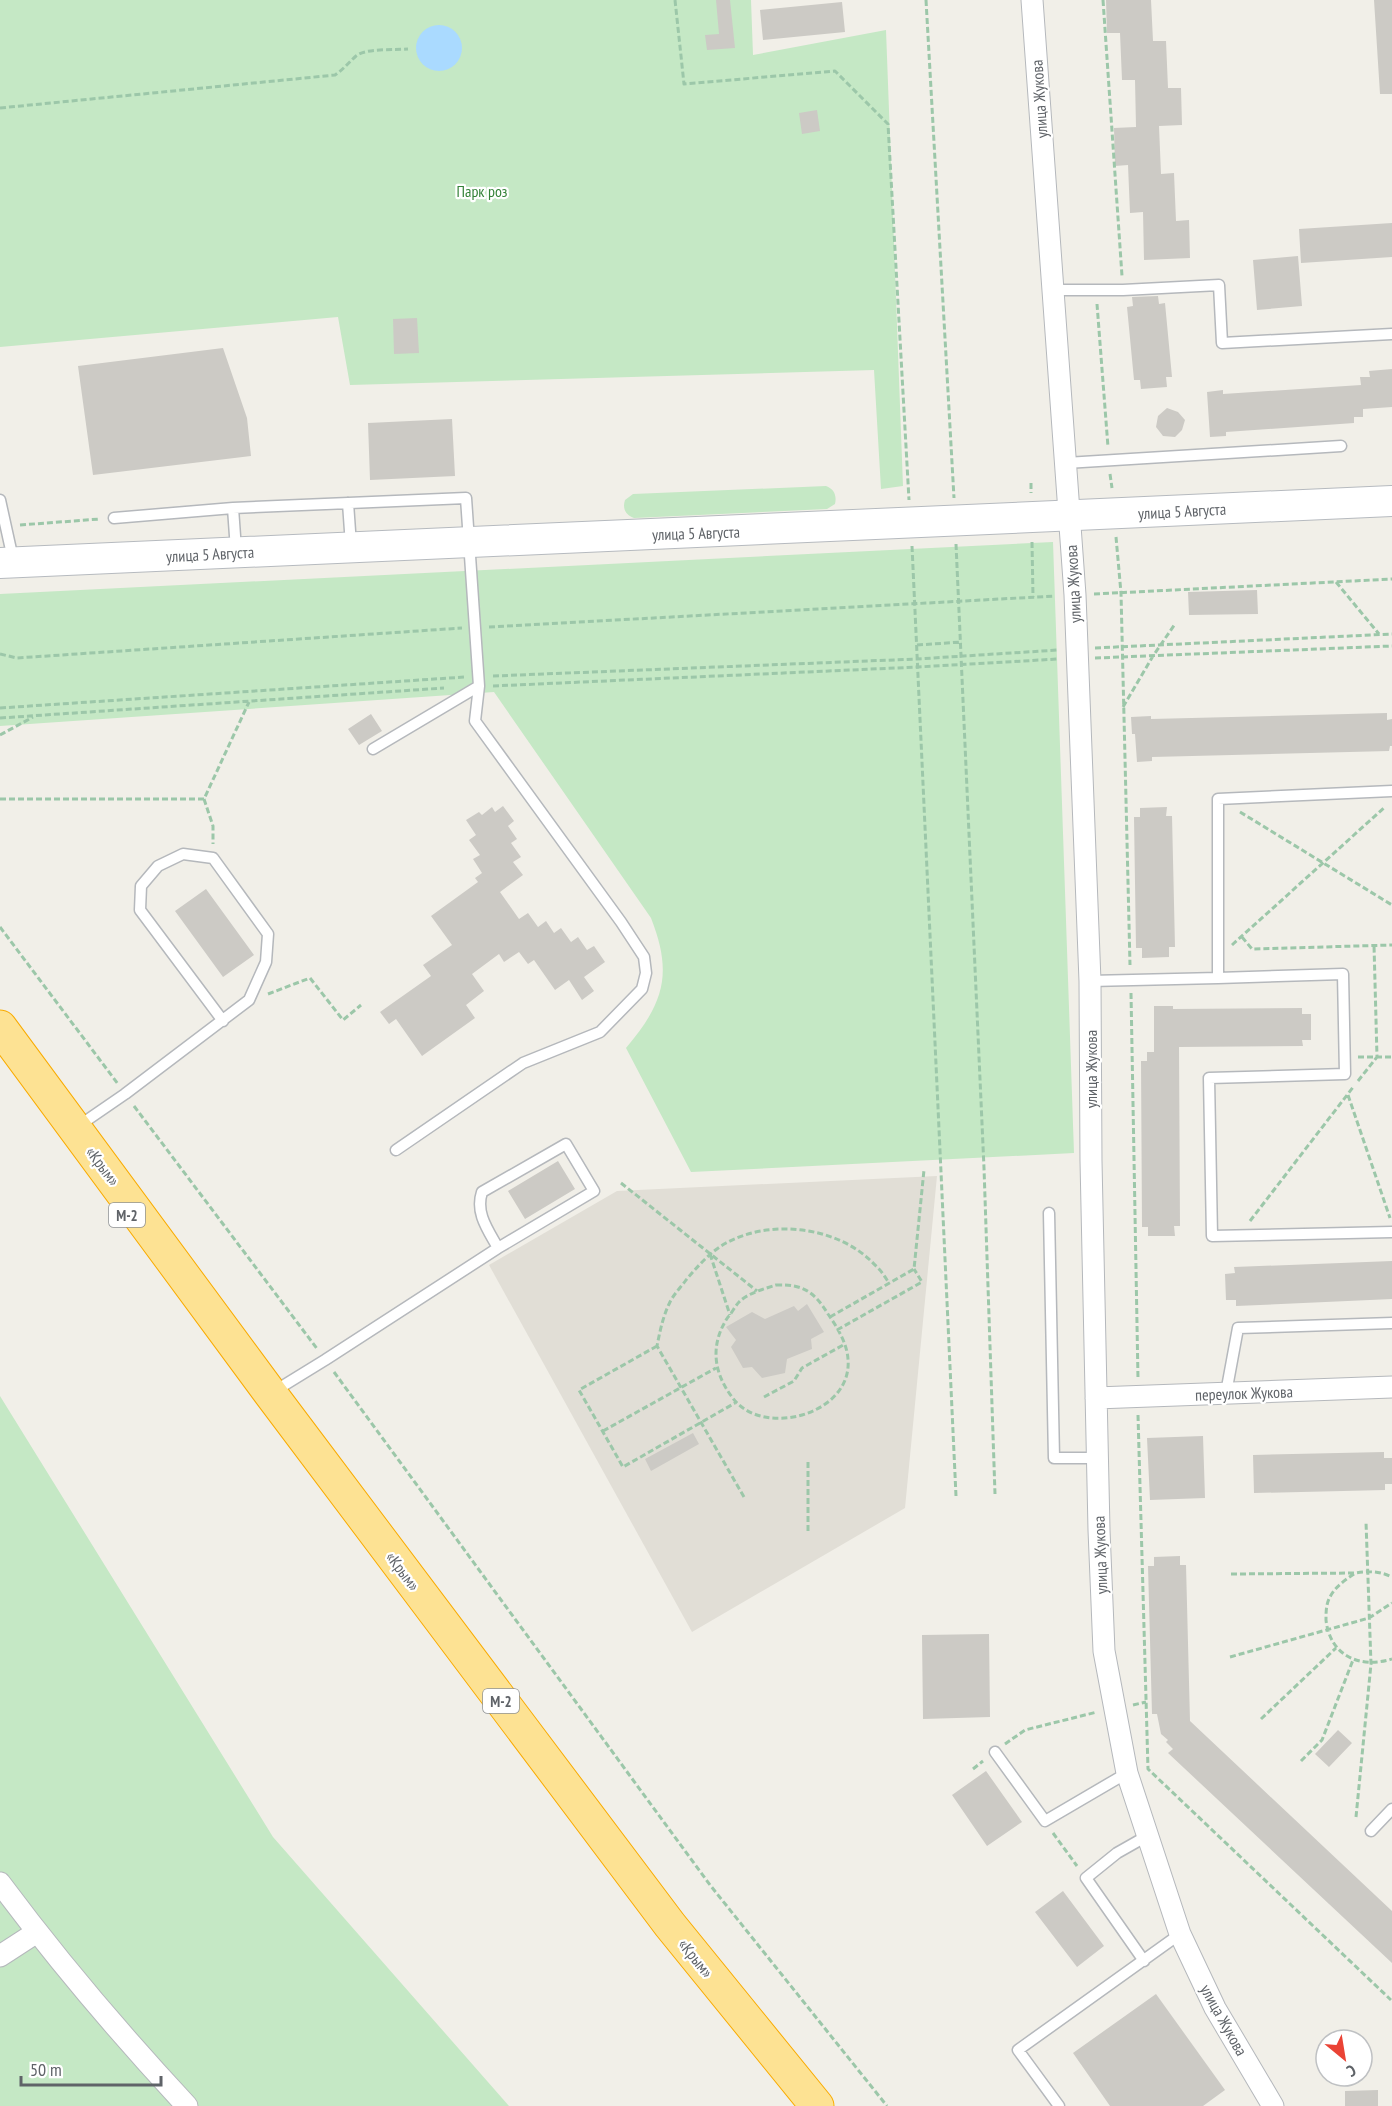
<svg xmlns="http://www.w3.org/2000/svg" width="1392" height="2106" font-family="'PT Sans Narrow',sans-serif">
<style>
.education{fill:#e1ded6}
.green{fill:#c5e8c5}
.water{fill:#aadaff}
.building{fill:#cccac5}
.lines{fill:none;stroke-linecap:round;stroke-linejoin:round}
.lane-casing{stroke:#b5b8bc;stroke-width:13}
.street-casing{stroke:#b5b8bc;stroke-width:23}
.secondary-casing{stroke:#b6babf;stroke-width:32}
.highway-casing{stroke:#f9ab00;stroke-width:35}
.path{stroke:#9cc7a9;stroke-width:3;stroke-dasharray:6 3;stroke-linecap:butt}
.lane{stroke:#fff;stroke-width:10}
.street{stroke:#fff;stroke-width:21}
.secondary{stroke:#fff;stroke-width:30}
.highway{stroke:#fde293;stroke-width:33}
.labels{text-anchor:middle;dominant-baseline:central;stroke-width:4.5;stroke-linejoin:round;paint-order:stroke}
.shield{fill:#fff;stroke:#8f9295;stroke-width:1.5}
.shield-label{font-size:15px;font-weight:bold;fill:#5f6368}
.street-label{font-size:16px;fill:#5f6368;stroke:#fff}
.park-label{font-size:16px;fill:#348238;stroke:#fff}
</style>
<rect width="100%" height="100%" fill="#f1efe8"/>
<path class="education" d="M937,1176L905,1508L692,1632L489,1265L617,1191Z"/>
<path class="green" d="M0,0H751L753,55L886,30L903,486L881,489L874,370L350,385L338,317L0,347Z
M826,486C834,489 837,495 835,504L827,509L634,518C626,515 622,509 625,500L633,494Z
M1053,542L1074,1153L691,1172L626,1048C664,1003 673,974 651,918L494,692L0,726V594Z
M0,1396L273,1837L509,2106H0Z"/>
<path class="water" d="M416 48a23 23 0 1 1 46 0a23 23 0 1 1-46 0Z"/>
<path class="building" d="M716,0H730L735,48L707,50L705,35L719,34Z
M1106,0H1151L1153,41H1166L1168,88H1181L1182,125L1159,126L1161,174L1174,173L1176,221L1189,220L1190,258L1144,260L1143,212L1130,213L1128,165L1115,166L1114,128L1136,127L1135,80H1122L1120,33H1107Z
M1374,0H1392V94H1380Z
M842,2L845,32L763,40L760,10Z
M817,110L820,131L802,134L799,113Z
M1392,223V257L1301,263L1299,229Z
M1298,256L1302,306L1257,310L1253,260Z
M1158,296L1159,304L1165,303L1172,377H1166L1167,387L1141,389L1140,380H1134L1127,307L1133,306L1132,297Z
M417,318L419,353L394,354L393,319Z
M223,348L247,418L251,456L93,475L78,366Z
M1392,369V407L1363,409V417H1354V423L1226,432V436L1210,437L1207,392L1223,390V394L1361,385L1360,377H1370L1369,371Z
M1167,408L1178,412L1185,420L1182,430L1175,437L1163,436L1156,427L1158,416Z
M452,419L455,476L370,480L368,423Z
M1257,590L1258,614L1189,615L1188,592Z
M1387,713V720L1392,719V746H1390L1389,751L1152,757V761L1137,762L1135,734H1132L1131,717L1151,716V719Z
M371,714L382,731L359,745L348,729Z
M503,806L514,821L508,826L517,839L511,843L521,857L513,862L523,875L500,892L519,919L528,913L538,927L546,921L554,933L561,928L571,942L578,937L587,950L594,946L605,962L584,977L594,991L582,1000L569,980L555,990L534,960L528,964L519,952L504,962L499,954L472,974L484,991L466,1005L475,1018L422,1056L396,1019L389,1024L380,1012L431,976L423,965L452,945L431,916L478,882L475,878L482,873L473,859L480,855L469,840L476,835L466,820L479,812L482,815L492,807L495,812Z
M1167,807L1166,816H1172L1175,947H1169V957L1142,958V948H1136L1134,817H1140V808Z
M206,889L254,955L223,977L175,911Z
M1154,1006H1173V1009L1302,1008V1014H1311V1040H1302L1303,1046L1179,1047L1180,1226H1174L1175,1236H1148V1227H1142L1141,1061H1147V1052H1154Z
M558,1161L575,1189L525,1219L508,1191Z
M1392,1261V1299L1236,1306V1300H1226L1225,1274L1235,1273L1234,1267Z
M807,1304L824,1332L811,1339L812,1349L787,1359L785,1373L762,1378L752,1367L743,1368L731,1347L736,1340L726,1327L752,1312L765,1319L794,1306L798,1311Z
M693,1433L699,1444L651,1471L645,1459Z
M1203,1436L1205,1498L1150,1500L1147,1438Z
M1384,1452V1458H1392V1484H1385V1490L1254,1493L1253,1455Z
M1180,1556V1565H1186L1190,1721L1392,1911V1963L1168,1753L1173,1749L1166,1742L1168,1740L1161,1734L1157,1714H1152L1148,1566H1154V1557Z
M989,1634L990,1717L923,1719L922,1635Z
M1338,1730L1352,1743L1329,1767L1315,1754Z
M986,1771L1022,1822L987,1846L952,1795Z
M1063,1891L1104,1946L1077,1967L1035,1912Z
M1156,1994L1225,2090L1203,2106H1110L1073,2053Z
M1378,2090V2106H1345V2091Z"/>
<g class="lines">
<g class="lane-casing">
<path id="lane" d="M1053,290H1123L1219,285L1222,343L1392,334
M1066,463L1341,446
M0,500L13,559
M348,503L351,545
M233,508L236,550
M114,518L233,508L466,498L479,686L475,721L621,922L644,957L646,973L642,989L600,1032L523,1063L396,1150
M373,749L479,686
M1392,791L1218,799V978L1343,974L1345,1074L1209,1078L1212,1236L1392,1232
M1090,981L1218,978
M77,1127L125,1094L249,1000L266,962L268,934L213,858L183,854L158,866L141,886L140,910L223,1021
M1049,1213L1054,1458H1098
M273,1392L325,1360L498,1248L594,1191L566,1144L482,1192C475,1213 488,1230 498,1248
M1226,1393L1238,1328L1392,1323
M995,1752L1045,1821L1127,1773
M1371,1831L1392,1809
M1144,1961L1086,1878L1117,1853L1147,1836
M1059,2106L1018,2050L1180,1934"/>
</g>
<g class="street-casing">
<path id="street" d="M1032,0L1075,595L1090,981L1091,1161L1099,1530L1104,1651L1127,1773L1180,1934L1215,2008L1273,2106
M1096,1398L1392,1387
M0,1883C58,1961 121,2035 187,2106
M0,1956L37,1932"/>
</g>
<g class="secondary-casing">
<path id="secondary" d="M0,563L1392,501"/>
</g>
<g class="highway-casing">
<path id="highway" d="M0,1027L270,1393L670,1925L817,2106"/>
</g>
<path class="path" d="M675,0L684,84L835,71L888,124L909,500
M926,0L954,498
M1103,0L1122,276
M0,108L335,75C345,68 348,63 356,56C365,48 396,50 408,49
M1097,304L1108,447
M1110,474L1112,488
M1031,483V493
M20,525L100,519
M1116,537L1121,593L1130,965
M1032,542L1033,597
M956,544L984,1168L995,1494
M912,546L956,1496
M1336,582L1379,634
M1094,594L1392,579
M489,627L1055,596
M917,645L962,642
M1095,648L1392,634
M0,654L17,658L462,628
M1095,658L1392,646
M493,676L917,659L1058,650
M493,686L918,667L1058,659
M1123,707L1153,656L1175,624
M0,708L465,677
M0,718L444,688
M0,735L33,717
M0,799H204L249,702
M204,799L213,826V844
M1240,812L1392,905
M0,927L118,1084
M1242,937L1252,949L1392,945
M1232,945L1385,807
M1131,993L1138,1379
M268,994L310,978L343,1020L361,1005
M1358,1057H1392
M1358,1081L1377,1057L1374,945
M1348,1095L1390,1218
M134,1106L318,1350
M621,1183L757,1291
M1250,1221L1354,1086
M710,1254L730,1315
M776,1285C802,1284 814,1291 828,1314C837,1327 847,1343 848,1359C853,1415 761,1439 732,1397C713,1372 710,1344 728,1317C732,1313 735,1306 739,1302C748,1293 764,1289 776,1285Z
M830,1317L914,1269L924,1170
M837,1330L922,1282L914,1269
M657,1346L579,1390L623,1467L735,1403
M334,1372L710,1885L887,2106
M764,1397L794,1381L802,1368L845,1344
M1138,1415L1148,1769L1391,2000
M603,1431L716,1368
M808,1462V1534
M744,1497L657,1346C660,1331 663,1316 670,1302C674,1294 681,1287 686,1280C698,1266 710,1252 726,1243C772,1218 840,1227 875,1265C881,1270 885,1277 889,1283
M1231,1574L1355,1573C1368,1571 1380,1571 1392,1577
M1354,1574C1345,1580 1335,1587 1330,1597C1326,1604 1326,1612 1326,1620C1330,1656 1360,1669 1392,1659
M1230,1657L1369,1618L1392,1603
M1133,1705L1146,1702
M1261,1719L1336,1648
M1005,1744L1025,1730L1097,1712
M1301,1761L1322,1740L1353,1660
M973,1769L983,1761
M1356,1817L1371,1664L1366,1522
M1053,1833L1077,1866"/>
<use href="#lane" class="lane"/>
<use href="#street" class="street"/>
<use href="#secondary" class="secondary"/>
<use href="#highway" class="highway"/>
</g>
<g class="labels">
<g class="shield">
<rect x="109" y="1203" width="36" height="24" rx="4.5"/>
<rect x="483" y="1689" width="36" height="24" rx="4.5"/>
</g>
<g class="shield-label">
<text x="127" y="1215">М-2</text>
<text x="501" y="1701">М-2</text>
</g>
<g class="street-label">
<text transform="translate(1039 99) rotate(-94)">улица Жукова</text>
<text transform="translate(1182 511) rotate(-3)">улица 5 Августа</text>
<text transform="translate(696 533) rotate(-2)">улица 5 Августа</text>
<text transform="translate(210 554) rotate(-3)">улица 5 Августа</text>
<text transform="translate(1073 584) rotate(-93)">улица Жукова</text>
<text transform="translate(1091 1069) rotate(-90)">улица Жукова</text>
<text transform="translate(103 1166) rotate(53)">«Крым»</text>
<text transform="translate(1244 1393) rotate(-2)">переулок Жукова</text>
<text transform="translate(1100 1555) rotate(-92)">улица Жукова</text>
<text transform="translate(403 1571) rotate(53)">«Крым»</text>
<text transform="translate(696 1958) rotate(51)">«Крым»</text>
<text transform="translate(1224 2020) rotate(61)">улица Жукова</text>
</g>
<g class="park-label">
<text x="482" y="191">Парк роз</text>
</g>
</g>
<g transform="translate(1344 2058) rotate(150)"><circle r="28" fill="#ffffff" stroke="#bfc1c3" stroke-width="1.5"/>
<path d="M0-4.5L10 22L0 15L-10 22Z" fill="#ea4335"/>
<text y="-9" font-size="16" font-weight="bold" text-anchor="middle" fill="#5f6368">С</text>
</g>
<path d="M21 2076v9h140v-9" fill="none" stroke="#5f6368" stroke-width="3"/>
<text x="30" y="2076" font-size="18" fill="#5f6368" stroke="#ffffff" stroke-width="4.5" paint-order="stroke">50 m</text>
</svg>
